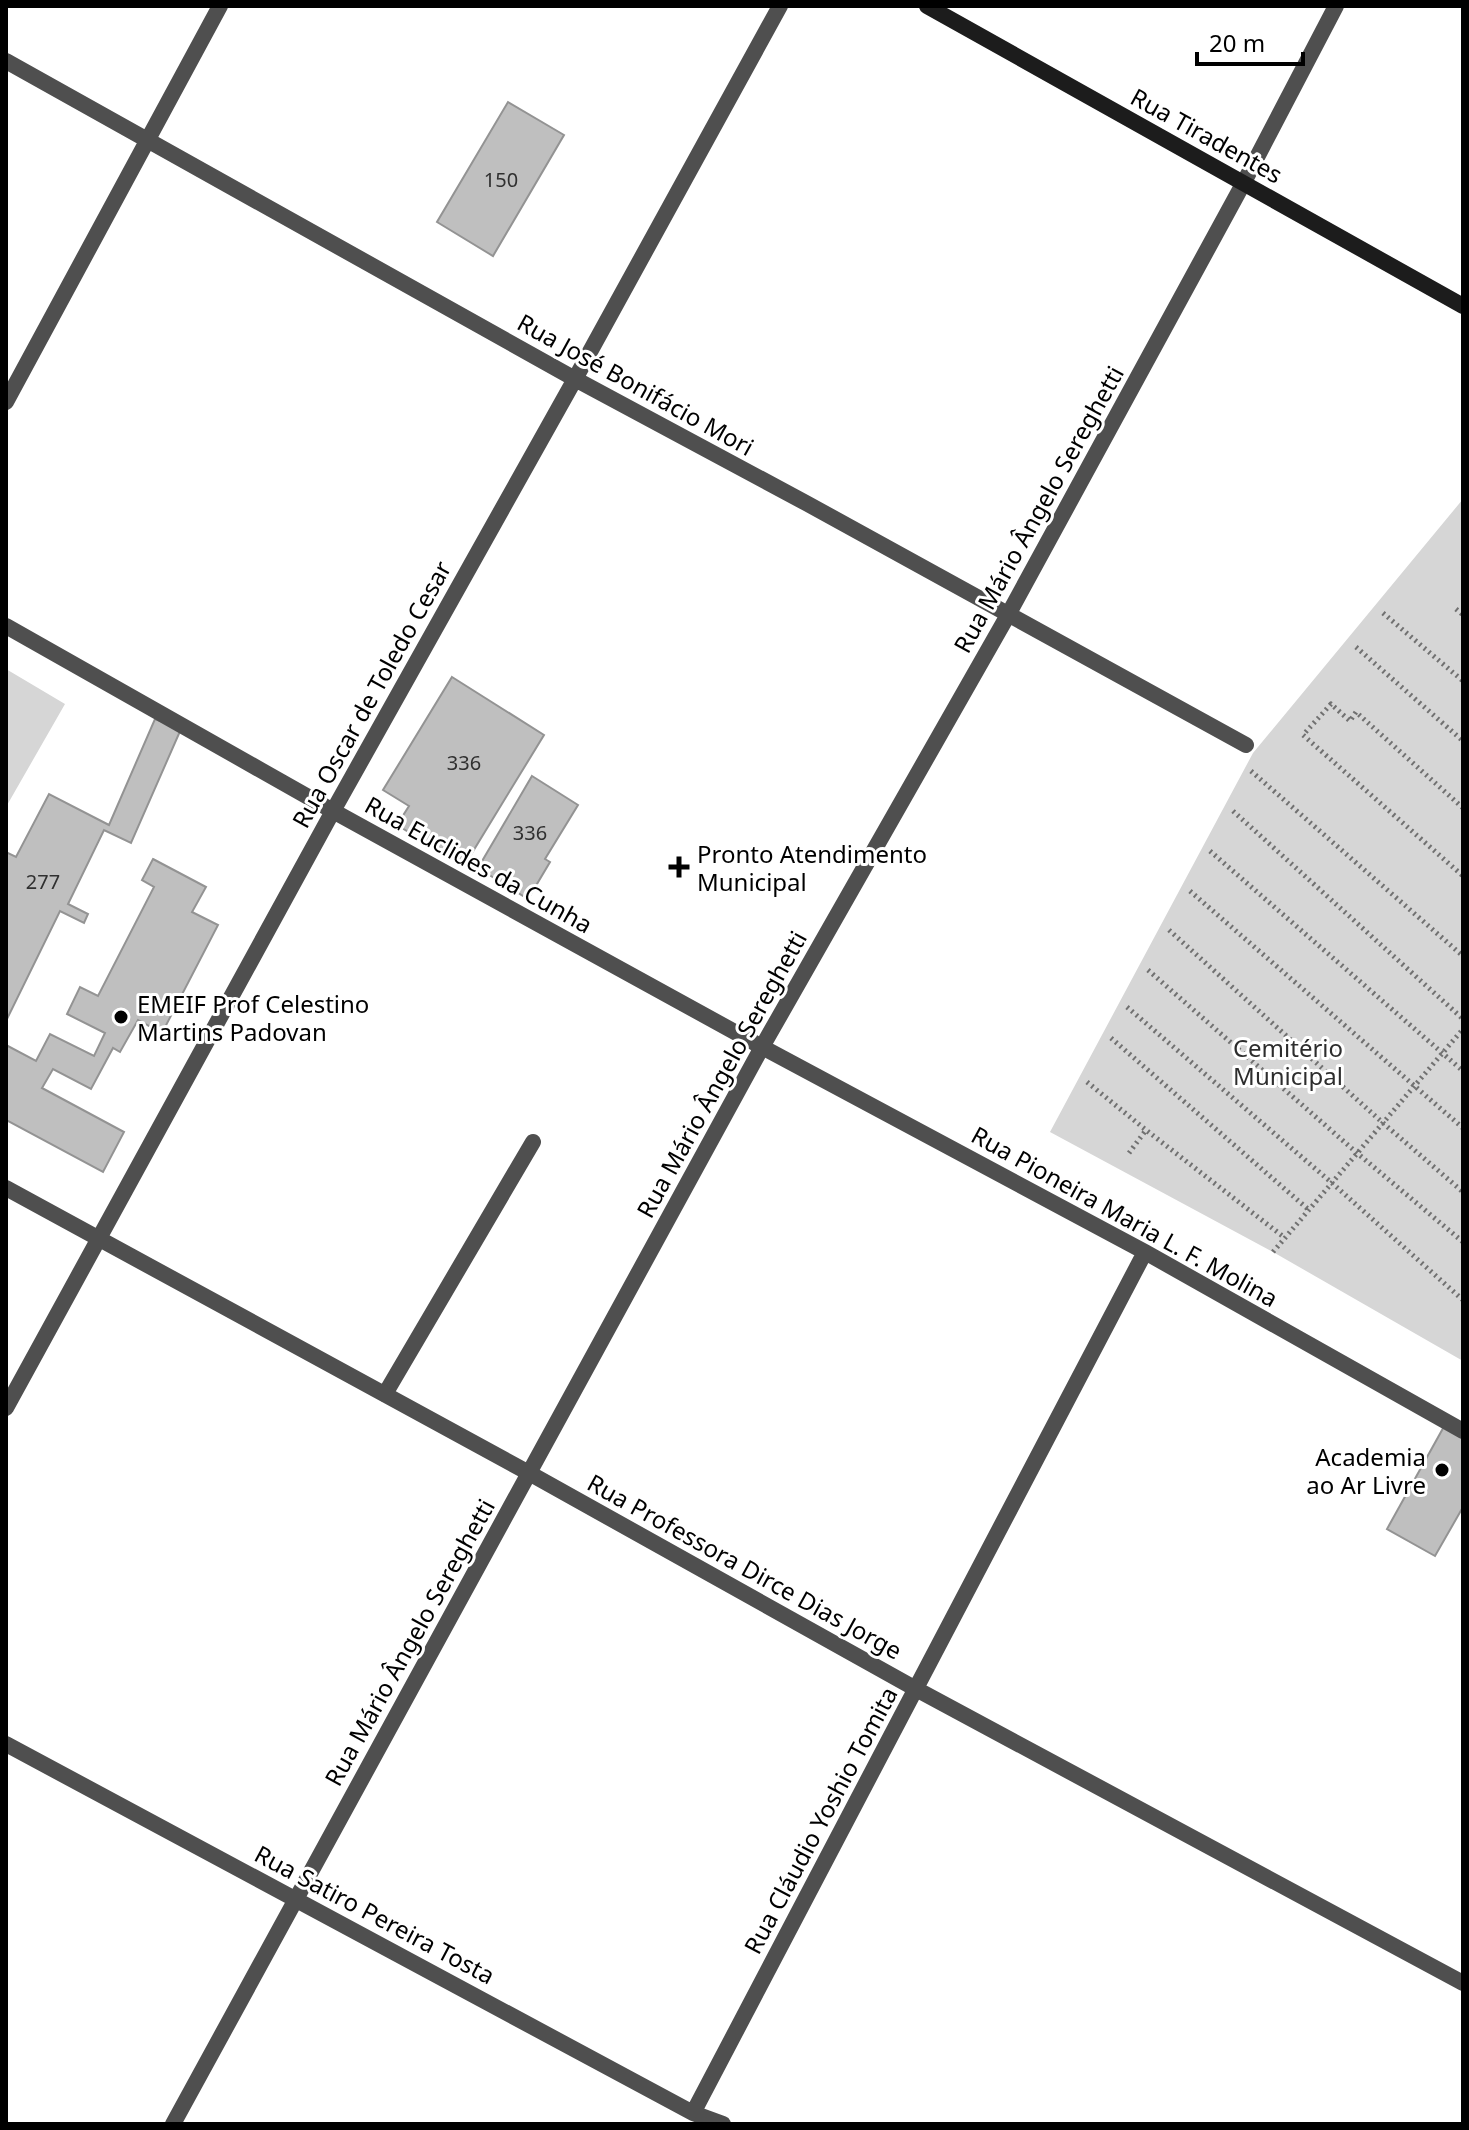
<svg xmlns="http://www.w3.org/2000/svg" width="1469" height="2130" font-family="'Noto Sans',sans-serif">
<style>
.green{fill:#d6d6d6}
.building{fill:#bfbfbf;stroke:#939393;stroke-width:2}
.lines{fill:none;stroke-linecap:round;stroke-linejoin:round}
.path{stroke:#717171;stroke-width:5;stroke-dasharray:2 4;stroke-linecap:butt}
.service{stroke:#4f4f4f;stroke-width:16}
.minor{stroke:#4f4f4f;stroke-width:16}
.secondary{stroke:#1c1c1c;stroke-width:16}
.poi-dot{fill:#000;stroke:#fff;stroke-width:3}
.labels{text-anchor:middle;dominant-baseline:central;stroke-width:6;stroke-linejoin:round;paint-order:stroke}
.number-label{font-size:20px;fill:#303030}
.street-label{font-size:24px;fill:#000;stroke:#fff}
.poi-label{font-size:24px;fill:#000;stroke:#fff;text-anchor:start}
.park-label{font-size:24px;fill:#2d2d2d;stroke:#fff}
</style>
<rect width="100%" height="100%" fill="#fff"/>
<path class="green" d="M1463,499V1361L1273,1252L1050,1132L1253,753Z
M6,669L65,704L6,807Z"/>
<path class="building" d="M508,102L564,135L493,256L437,222Z
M452,677L544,735L464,866L397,825L409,806L383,790Z
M155,719L181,729L131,843L104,830L68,904L88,914L84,923L60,911L6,1021V852L16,857L49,794L109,825Z
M532,776L578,805L545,859L550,862L528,899L478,868Z
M153,859L206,887L192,912L218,925L162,1033L138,1020L120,1052L113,1048L91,1089L53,1069L42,1088L124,1132L103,1172L6,1120V1045L36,1061L50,1034L94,1056L105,1033L67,1014L80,987L98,996L154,887L142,880Z
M1446,1423L1463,1433V1507L1435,1556L1387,1529Z"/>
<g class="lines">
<path class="path" d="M1456,609L1463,615
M1383,613L1463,681
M1356,647L1463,741
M1251,771L1463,956
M1463,808L1356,712L1350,721L1331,704L1303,735L1463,876
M1233,811L1463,1019
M1210,851L1463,1071
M1190,891L1463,1128
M1169,930L1383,1123L1463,1192
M1148,970L1357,1153L1463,1242
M1127,1007L1332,1183L1463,1300
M1111,1038L1309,1210
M1087,1082L1146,1130L1285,1238
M1129,1153L1146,1130
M1273,1252L1463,1029"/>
<path class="service" d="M385,1394L533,1142"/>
<path class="minor" d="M6,61L575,379L806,503L1246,745
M6,402L220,6
M6,626L333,811L762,1047L1145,1252L1463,1431
M6,1188L529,1473L916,1689L1463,1983
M6,1408L333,811L575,379L780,6
M6,1744L693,2113L723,2124
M693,2113L1145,1252
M173,2124L762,1047L1008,615L1243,184L1336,6"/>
<path class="secondary" d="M927,6L1463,306"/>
</g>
<g class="poi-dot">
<path d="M675 855h8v8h8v8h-8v8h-8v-8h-8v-8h8z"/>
<circle cx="121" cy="1017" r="8"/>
<circle cx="1442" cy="1470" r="8"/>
</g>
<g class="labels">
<g class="number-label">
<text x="501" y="179">150</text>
<text x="464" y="762">336</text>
<text x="530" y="832">336</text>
<text x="43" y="881">277</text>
</g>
<g class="street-label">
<text transform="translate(1207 135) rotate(29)">Rua Tiradentes</text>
<text transform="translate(636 384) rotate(29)">Rua José Bonifácio Mori</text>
<text transform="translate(1038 509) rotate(-61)">Rua Mário Ângelo Sereghetti</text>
<text transform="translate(371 694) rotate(-61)">Rua Oscar de Toledo Cesar</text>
<text transform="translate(479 864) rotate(29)">Rua Euclides da Cunha</text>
<text transform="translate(721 1074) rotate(-61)">Rua Mário Ângelo Sereghetti</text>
<text transform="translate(1125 1216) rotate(29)">Rua Pioneira Maria L. F. Molina</text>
<text transform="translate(745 1566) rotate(29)">Rua Professora Dirce Dias Jorge</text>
<text transform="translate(409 1642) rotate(-61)">Rua Mário Ângelo Sereghetti</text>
<text transform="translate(820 1820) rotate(-62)">Rua Cláudio Yoshio Tomita</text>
<text transform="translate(375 1914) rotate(28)">Rua Satiro Pereira Tosta</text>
</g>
<g class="poi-label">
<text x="697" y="853">Pronto Atendimento<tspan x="697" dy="28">Municipal</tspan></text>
<text x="137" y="1003">EMEIF Prof Celestino<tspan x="137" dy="28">Martins Padovan</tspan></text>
<text x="1426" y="1456" text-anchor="end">Academia<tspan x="1426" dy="28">ao Ar Livre</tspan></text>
</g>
<g class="park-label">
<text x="1288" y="1047">Cemitério<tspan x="1288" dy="28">Municipal</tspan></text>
</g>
</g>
<rect width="1469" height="2130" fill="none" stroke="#000000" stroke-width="16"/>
<path d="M1197 52v12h106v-12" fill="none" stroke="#000000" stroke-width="4"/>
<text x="1209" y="52" font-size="24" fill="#000000" stroke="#ffffff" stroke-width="6" paint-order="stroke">20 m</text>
</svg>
